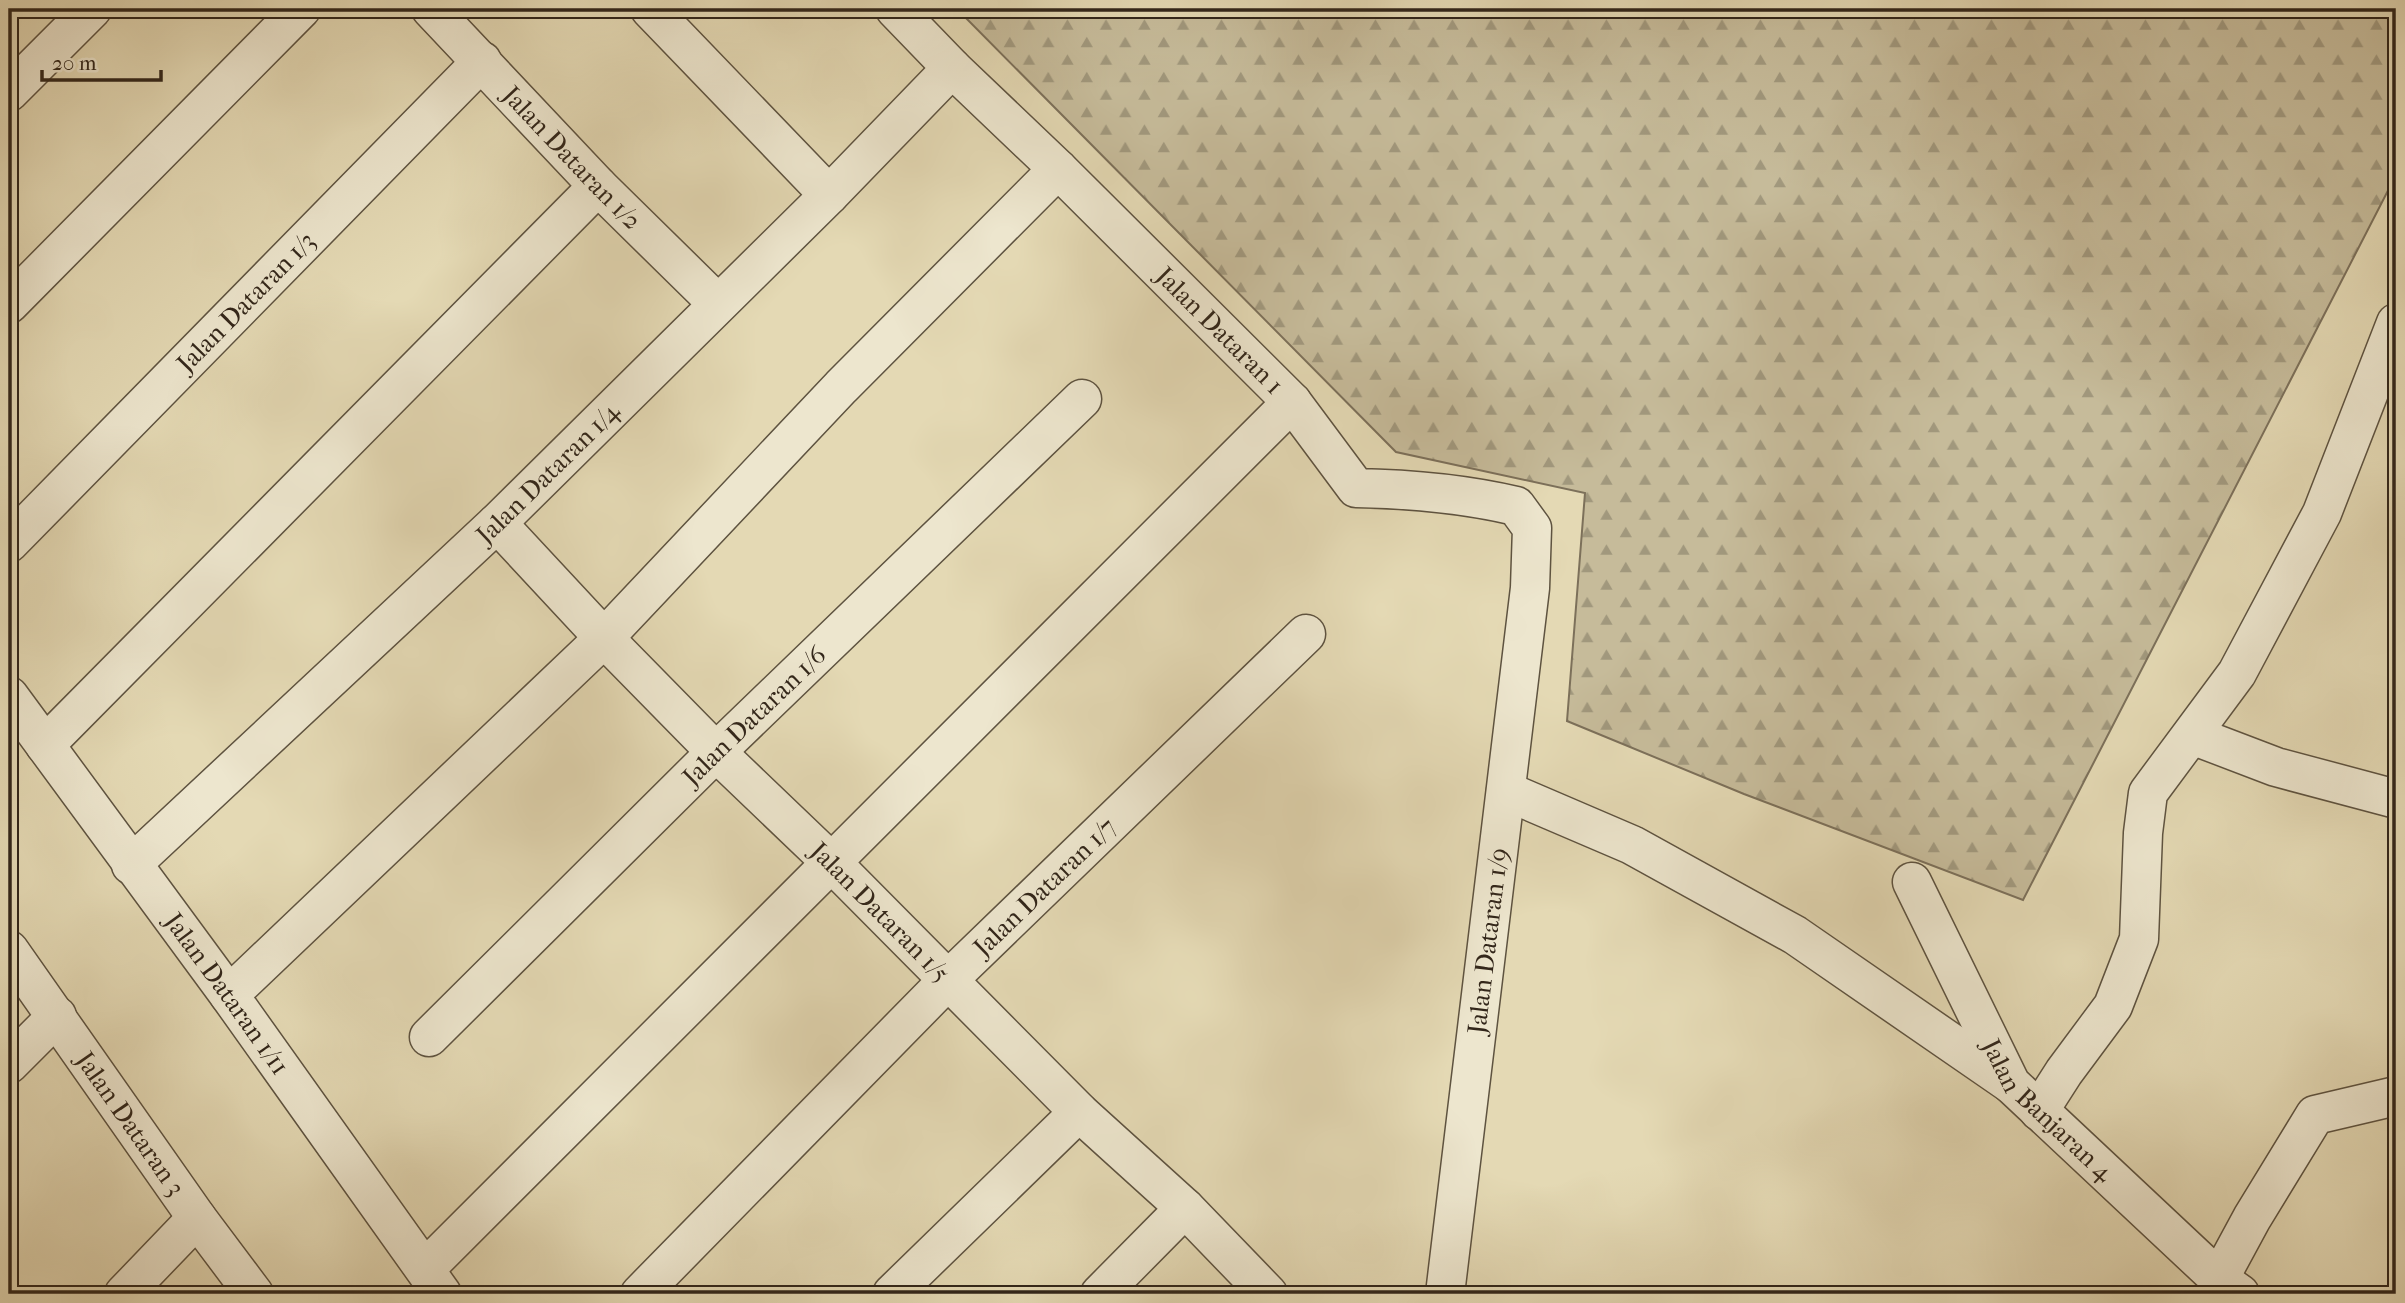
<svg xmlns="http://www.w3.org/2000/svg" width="2405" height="1303" font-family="'IM FELL French Canon',serif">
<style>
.forest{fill:url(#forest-firs);stroke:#7c705a;stroke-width:2}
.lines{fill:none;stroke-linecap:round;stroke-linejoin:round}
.minor-casing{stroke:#5e5340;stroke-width:41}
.minor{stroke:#ede6ce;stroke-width:38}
.labels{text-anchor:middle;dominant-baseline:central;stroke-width:5;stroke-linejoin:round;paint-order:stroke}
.street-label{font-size:26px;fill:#32261a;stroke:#ede6ce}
</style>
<defs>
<pattern id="forest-firs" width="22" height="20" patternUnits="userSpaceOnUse" patternTransform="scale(1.75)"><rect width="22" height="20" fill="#c6bb9a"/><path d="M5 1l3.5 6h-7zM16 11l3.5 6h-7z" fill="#a1987d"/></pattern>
</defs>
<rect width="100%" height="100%" fill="#e4d9b4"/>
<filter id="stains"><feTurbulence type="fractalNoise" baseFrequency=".00286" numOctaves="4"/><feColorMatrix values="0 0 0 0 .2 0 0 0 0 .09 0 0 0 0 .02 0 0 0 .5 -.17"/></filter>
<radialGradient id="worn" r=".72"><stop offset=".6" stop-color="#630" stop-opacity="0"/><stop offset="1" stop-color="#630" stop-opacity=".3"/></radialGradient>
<path class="forest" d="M957,9H2396V175L2023,900L1744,794L1567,721L1585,493L1396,452Z"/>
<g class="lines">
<g class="minor-casing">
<g id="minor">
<path id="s1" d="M431,9L598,186L717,303"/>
<path d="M650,9L829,195"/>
<path id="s2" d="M895,9L952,68L1058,169L1292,402L1356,488C1409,489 1465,494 1516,506L1532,528L1530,588L1445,1294"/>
<path d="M9,92L92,9"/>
<path d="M9,304L301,9"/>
<path id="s3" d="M497,523L604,638L716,752L832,863L1079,1112L1185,1208L1268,1294"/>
<path id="s4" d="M9,543L482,61"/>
<path id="s5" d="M9,696L229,995L442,1294"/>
<path d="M2192,735L2276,767L2396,799"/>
<path d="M45,745L598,186"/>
<path d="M1506,791L1632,845L1795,935L2011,1084"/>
<path id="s6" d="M131,865L497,523L829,195L952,68"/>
<path id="s7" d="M1912,882L2011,1084L2219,1279L2240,1294"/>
<path id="s8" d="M9,950L197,1218L254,1294"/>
<path d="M229,995L604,638L841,387L1058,169"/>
<path id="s9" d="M429,1037L716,752L1082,399"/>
<path d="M9,1064L57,1016"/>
<path d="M2039,1111L2064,1072L2113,1006L2139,939L2143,833L2148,793L2237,673L2322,513L2396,323"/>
<path d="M425,1269L1292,402"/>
<path d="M2219,1279L2252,1218L2315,1115L2396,1096"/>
<path d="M124,1294L197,1218"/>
<path id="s10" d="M640,1294L947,981L1306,634"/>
<path d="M892,1294L1079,1112"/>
<path d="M1100,1294L1185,1208"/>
</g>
</g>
<use href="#minor" class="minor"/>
</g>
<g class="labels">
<g class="street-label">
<text stroke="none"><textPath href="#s1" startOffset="205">Jalan Dataran 1/2</textPath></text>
<text stroke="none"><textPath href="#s4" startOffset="338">Jalan Dataran 1/3</textPath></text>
<text stroke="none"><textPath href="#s2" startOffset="457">Jalan Dataran 1</textPath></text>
<text stroke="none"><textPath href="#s6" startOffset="572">Jalan Dataran 1/4</textPath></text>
<text stroke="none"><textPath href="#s9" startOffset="457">Jalan Dataran 1/6</textPath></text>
<text stroke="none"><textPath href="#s10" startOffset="574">Jalan Dataran 1/7</textPath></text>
<text stroke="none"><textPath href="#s3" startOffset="546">Jalan Dataran 1/5</textPath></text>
<text transform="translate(1488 941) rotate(-83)">Jalan Dataran 1/9</text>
<text stroke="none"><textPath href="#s5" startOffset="369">Jalan Dataran 1/11</textPath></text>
<text stroke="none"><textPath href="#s7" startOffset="268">Jalan Banjaran 4</textPath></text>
<text stroke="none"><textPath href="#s8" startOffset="212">Jalan Dataran 3</textPath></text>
</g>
</g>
<rect width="2405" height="1303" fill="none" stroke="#e4d9b4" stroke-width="35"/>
<rect x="10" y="10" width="2384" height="1282" fill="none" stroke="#32261a" stroke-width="3.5"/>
<rect x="18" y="18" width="2370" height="1268" fill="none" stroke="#32261a" stroke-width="2"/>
<path d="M42 70v10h119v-10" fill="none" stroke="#32261a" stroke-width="3.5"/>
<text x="52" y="70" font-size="21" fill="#32261a" stroke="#ede6ce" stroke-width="5" paint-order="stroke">20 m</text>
<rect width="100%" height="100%" filter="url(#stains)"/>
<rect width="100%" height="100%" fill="url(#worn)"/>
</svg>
